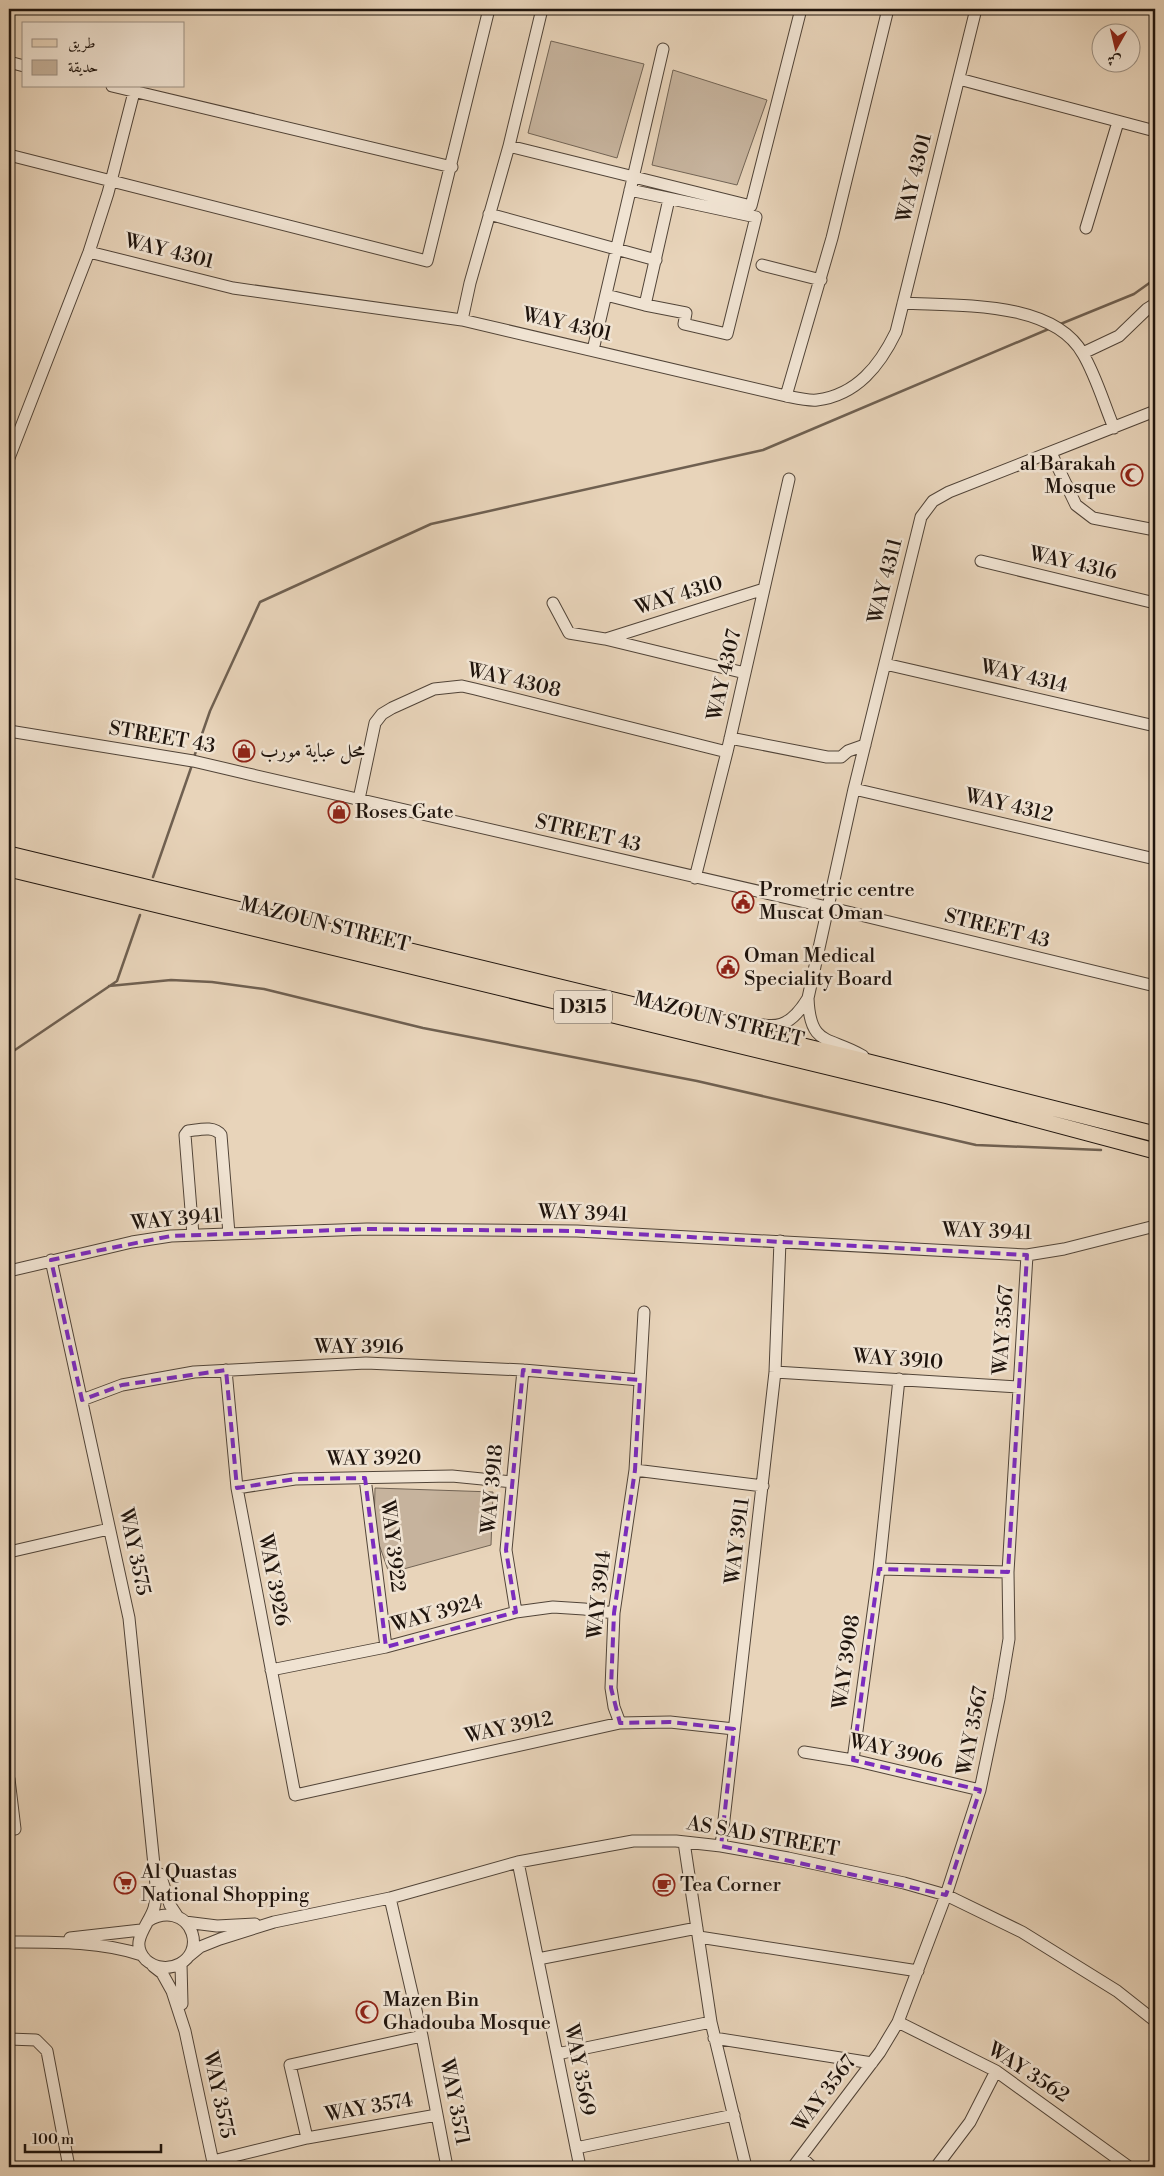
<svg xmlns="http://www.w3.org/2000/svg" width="1164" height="2176" font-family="'Libre Bodoni',Amiri,serif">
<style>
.green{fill:#c6b39d;stroke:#726455}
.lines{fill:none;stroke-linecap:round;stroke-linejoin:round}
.stream{stroke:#6f6051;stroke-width:2.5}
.minor-casing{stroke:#514438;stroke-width:13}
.major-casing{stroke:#1f140d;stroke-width:17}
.minor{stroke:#f0e3d2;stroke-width:11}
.major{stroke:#e8d4ba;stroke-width:15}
.marked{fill:none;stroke:#7b2cbf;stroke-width:4;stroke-dasharray:10 6;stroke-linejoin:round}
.labels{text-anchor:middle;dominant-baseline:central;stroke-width:5;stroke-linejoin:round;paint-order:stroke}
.shield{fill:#f0e3d2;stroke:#5e5248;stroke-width:1}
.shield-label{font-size:19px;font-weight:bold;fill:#1f140d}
.street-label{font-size:20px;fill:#1f140d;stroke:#f0e3d2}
.poi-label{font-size:20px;fill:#1f140d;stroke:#f0e3d2;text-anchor:start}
</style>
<rect width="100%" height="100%" fill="#e8d4ba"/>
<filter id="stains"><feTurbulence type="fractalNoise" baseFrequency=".004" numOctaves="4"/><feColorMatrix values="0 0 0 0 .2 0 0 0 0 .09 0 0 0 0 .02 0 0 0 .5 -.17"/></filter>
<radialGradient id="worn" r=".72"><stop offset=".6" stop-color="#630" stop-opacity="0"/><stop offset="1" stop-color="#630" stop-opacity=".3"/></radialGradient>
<path class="green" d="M551,41L644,64L617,158L528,133Z
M673,70L767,100L737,185L652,165Z
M375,1488L493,1492L491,1545L389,1573L374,1530Z"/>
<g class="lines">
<path class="stream" d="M1058,325L1134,294L1155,279
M194,757L210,711L260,602L431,524L763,450L1051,328
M153,877L192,765
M109,986L171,980L212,982L264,989L423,1028L697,1081L976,1145L1101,1150
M9,1054L117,981L140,915"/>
<g class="minor-casing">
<path id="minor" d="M9,62L24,66
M959,79L1155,131
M112,86L452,167
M509,146L751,206L801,9
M9,155L427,261L489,9
M630,190L756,217L727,334L684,324L686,313L645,305
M489,214L656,260
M1086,228L1118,122
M89,252L233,288L462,320L786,396C796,398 808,401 817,400C857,395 880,365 896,332L976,9
M762,265L821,280
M606,295L645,305L669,199
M903,303C957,306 1053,300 1083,354C1096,376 1104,404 1114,428
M462,320L470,283L509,146L542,9
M593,350L663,49
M1083,353L1119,336L1147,309L1155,304
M786,396L832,238L888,9
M1051,453L1076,505L1093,518L1155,530
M9,458L89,252L108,193L134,92
M981,561L1155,603
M553,603L569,633L605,639L745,673
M606,639L764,589
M885,664L1155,726
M9,731L193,761L244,773L827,907L1155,986
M730,738L827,757H841L848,751L865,745
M854,789L1155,859
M359,799L375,723L382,714L392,708L434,689L462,686L475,689L727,752
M695,878L727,752L789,479
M715,1022C758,1013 778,1048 808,998
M863,1056C830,1036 810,1048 808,998L854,789L921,517L933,501L949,492L1155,411
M193,1235L185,1135L188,1131C198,1130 214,1125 221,1135L229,1234
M51,1260L129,1618L156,1885C156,1892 156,1901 154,1908C149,1925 128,1942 146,1960C166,1978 201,1961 192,1933C185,1913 164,1911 148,1921
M9,1271L132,1242L171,1236L367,1229L577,1231L1027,1255L1064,1249L1155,1226
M226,1370L237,1488L295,1795L620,1723L670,1722L734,1729
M775,1372L1019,1387
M82,1400L122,1385L194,1372L366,1363L523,1370L640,1380
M635,1470L763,1486
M365,1478L386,1647
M237,1488L295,1479L452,1476L512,1482
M9,1552L109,1529
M879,1569L1008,1572
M516,1612L506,1550L523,1370
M271,1670L386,1647L516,1612L553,1607L584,1609L614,1613
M620,1723L614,1707L611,1688L614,1613L635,1470L644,1312
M804,1752L853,1760L980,1790
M853,1760L879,1569L899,1379
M9,1779L15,1829
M684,1842L711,2022L746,2167
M721,1846L775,1372L780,1241
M518,1862L580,2167
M160,1874L170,1905L178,1917
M390,1898L422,2036L447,2167
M185,1922L217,1926L255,1924
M699,1937L918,1971
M70,1938L141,1930
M9,1942C53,1942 100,1941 142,1955
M189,1956L200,1947L220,1939L274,1922L390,1898L518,1862L633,1841H676L721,1846L788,1858L904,1883L946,1895L1022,1932L1117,1991L1155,2021
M538,1959L697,1928
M181,1964L182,2004
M153,1966L162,1973L172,1991L185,2031L214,2167
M898,2022L996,2071L1129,2167
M714,2038L872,2063
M9,2039L36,2040L47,2051L69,2167
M557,2054L711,2022
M307,2138L290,2065L422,2036
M576,2148L734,2115
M801,2157L812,2167
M213,2161L307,2138L437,2115
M793,2167L880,2052L898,2022L946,1895L980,1790L999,1699L1009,1639L1008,1572L1027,1255
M936,2167L970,2122L996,2071
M1152,2167L1155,2163"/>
</g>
<g class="major-casing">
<path id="major" d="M9,854L845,1056L1155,1134
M9,869L948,1096L1155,1151"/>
</g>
<use href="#minor" class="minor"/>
<use href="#major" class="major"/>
</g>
<path class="marked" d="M367,1229L577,1231L1027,1255L1008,1572L879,1569L864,1675L853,1760L980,1790L946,1895L721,1846L734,1729L670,1722L620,1723L611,1688L614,1613L635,1470L640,1380L523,1370L506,1550L516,1612L386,1647L365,1478L295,1479L237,1488L226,1370L122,1385L82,1400L51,1260L171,1236Z"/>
<defs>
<g id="mosque-ring" transform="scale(1.125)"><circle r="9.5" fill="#f0e3d2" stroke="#8f2418" stroke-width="1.5"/><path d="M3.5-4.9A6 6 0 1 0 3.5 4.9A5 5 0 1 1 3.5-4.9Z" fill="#8f2418"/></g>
<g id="shop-ring" transform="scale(1.125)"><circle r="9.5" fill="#f0e3d2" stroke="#8f2418" stroke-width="1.5"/><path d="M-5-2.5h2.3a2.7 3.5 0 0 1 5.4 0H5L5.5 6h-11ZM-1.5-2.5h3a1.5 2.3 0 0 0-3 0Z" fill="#8f2418"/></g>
<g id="civic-ring" transform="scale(1.125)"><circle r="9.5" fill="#f0e3d2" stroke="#8f2418" stroke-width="1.5"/><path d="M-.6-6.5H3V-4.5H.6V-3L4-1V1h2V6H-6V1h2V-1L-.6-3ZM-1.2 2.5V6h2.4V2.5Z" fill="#8f2418"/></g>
<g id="supermarket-ring" transform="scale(1.125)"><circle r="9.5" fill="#f0e3d2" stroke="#8f2418" stroke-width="1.5"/><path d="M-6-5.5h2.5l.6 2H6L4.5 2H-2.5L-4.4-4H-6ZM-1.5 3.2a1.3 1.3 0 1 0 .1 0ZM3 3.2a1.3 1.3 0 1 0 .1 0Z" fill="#8f2418"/></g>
<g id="cafe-ring" transform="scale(1.125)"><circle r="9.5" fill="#f0e3d2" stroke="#8f2418" stroke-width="1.5"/><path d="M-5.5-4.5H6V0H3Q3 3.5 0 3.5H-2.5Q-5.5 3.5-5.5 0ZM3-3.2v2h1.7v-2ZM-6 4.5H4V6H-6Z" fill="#8f2418"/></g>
</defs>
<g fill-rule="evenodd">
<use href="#mosque-ring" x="1132" y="475"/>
<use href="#shop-ring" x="244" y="751"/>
<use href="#shop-ring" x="339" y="812"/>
<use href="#civic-ring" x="743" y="902"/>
<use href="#civic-ring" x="728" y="967"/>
<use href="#supermarket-ring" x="125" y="1883"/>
<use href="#cafe-ring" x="664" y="1885"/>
<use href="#mosque-ring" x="367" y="2012"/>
</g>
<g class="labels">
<rect class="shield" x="554" y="990.5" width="58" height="33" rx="4"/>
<g class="shield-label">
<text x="583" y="1007">D315</text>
</g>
<g class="street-label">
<text transform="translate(915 178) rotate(-76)">WAY 4301</text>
<text transform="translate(169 252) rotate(14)">WAY 4301</text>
<text transform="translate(567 325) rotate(13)">WAY 4301</text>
<text transform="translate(1073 564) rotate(13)">WAY 4316</text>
<text transform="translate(886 581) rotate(-76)">WAY 4311</text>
<text transform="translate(679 596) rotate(-17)">WAY 4310</text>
<text transform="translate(725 675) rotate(-77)">WAY 4307</text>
<text transform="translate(1024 677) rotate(13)">WAY 4314</text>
<text transform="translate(514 681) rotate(13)">WAY 4308</text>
<text transform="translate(162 738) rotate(10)">STREET 43</text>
<text transform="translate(1009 806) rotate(13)">WAY 4312</text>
<text transform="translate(588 834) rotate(13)">STREET 43</text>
<text transform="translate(325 925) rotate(14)">MAZOUN STREET</text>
<text transform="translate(997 929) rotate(14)">STREET 43</text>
<text transform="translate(719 1020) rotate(14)">MAZOUN STREET</text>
<text transform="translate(583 1214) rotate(2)">WAY 3941</text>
<text transform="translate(176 1220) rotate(-5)">WAY 3941</text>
<text transform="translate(987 1232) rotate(2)">WAY 3941</text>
<text transform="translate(1004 1330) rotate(-86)">WAY 3567</text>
<text x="359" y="1347">WAY 3916</text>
<text transform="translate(898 1360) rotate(4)">WAY 3910</text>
<text transform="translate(374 1459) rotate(-1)">WAY 3920</text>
<text transform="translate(493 1489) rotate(-85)">WAY 3918</text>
<text transform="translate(738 1541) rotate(-83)">WAY 3911</text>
<text transform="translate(392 1546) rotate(83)">WAY 3922</text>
<text transform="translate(134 1552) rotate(78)">WAY 3575</text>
<text transform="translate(273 1580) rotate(79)">WAY 3926</text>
<text transform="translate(600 1595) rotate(-84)">WAY 3914</text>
<text transform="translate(437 1614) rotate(-15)">WAY 3924</text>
<text transform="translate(847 1662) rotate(-82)">WAY 3908</text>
<text transform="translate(509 1728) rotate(-12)">WAY 3912</text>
<text transform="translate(973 1731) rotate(-79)">WAY 3567</text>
<text transform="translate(896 1752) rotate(13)">WAY 3906</text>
<text transform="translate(763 1837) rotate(10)">AS SAD STREET</text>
<text transform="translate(579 2070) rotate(79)">WAY 3569</text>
<text transform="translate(1028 2073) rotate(33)">WAY 3562</text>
<text transform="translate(825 2094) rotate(-53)">WAY 3567</text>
<text transform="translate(218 2095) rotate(78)">WAY 3575</text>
<text transform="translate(454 2102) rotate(79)">WAY 3571</text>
<text transform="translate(369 2108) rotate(-10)">WAY 3574</text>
</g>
<g class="poi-label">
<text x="1116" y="464" text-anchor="end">al Barakah<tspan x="1116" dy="23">Mosque</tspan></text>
<text x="260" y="751">محل عباية مورب</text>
<text x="355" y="812">Roses Gate</text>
<text x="759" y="890">Prometric centre<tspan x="759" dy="23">Muscat Oman</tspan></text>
<text x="744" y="956">Oman Medical<tspan x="744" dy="23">Speciality Board</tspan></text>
<text x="141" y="1872">Al Quastas<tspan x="141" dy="23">National Shopping</tspan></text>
<text x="680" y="1885">Tea Corner</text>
<text x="383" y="2000">Mazen Bin<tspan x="383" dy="23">Ghadouba Mosque</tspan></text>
</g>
</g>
<rect width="1164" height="2176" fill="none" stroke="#e8d4ba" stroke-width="30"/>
<rect x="10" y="10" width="1144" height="2156" fill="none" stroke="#1f140d" stroke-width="2.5"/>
<rect x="15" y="15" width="1134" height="2146" fill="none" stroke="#1f140d"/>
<rect x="22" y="22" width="162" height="65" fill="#f0e3d2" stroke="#9c9083"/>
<rect x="32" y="39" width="25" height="8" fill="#e8d4ba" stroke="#9c9083"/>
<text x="68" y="48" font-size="15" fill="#1f140d">طريق</text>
<rect x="32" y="60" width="25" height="15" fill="#c6b39d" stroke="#9c9083"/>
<text x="68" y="72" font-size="15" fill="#1f140d">حديقة</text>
<g transform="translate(1116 48) rotate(188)"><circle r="24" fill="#f0e3d2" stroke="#9c9083"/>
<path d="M0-4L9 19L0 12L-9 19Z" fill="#8f2418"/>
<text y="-8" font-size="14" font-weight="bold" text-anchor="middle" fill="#1f140d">ش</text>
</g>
<path d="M25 2144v8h136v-8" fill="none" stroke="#1f140d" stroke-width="2.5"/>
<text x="32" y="2144" font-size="15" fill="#1f140d" stroke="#f0e3d2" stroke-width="4" paint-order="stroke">100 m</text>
<rect width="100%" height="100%" filter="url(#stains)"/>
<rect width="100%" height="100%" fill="url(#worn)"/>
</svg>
